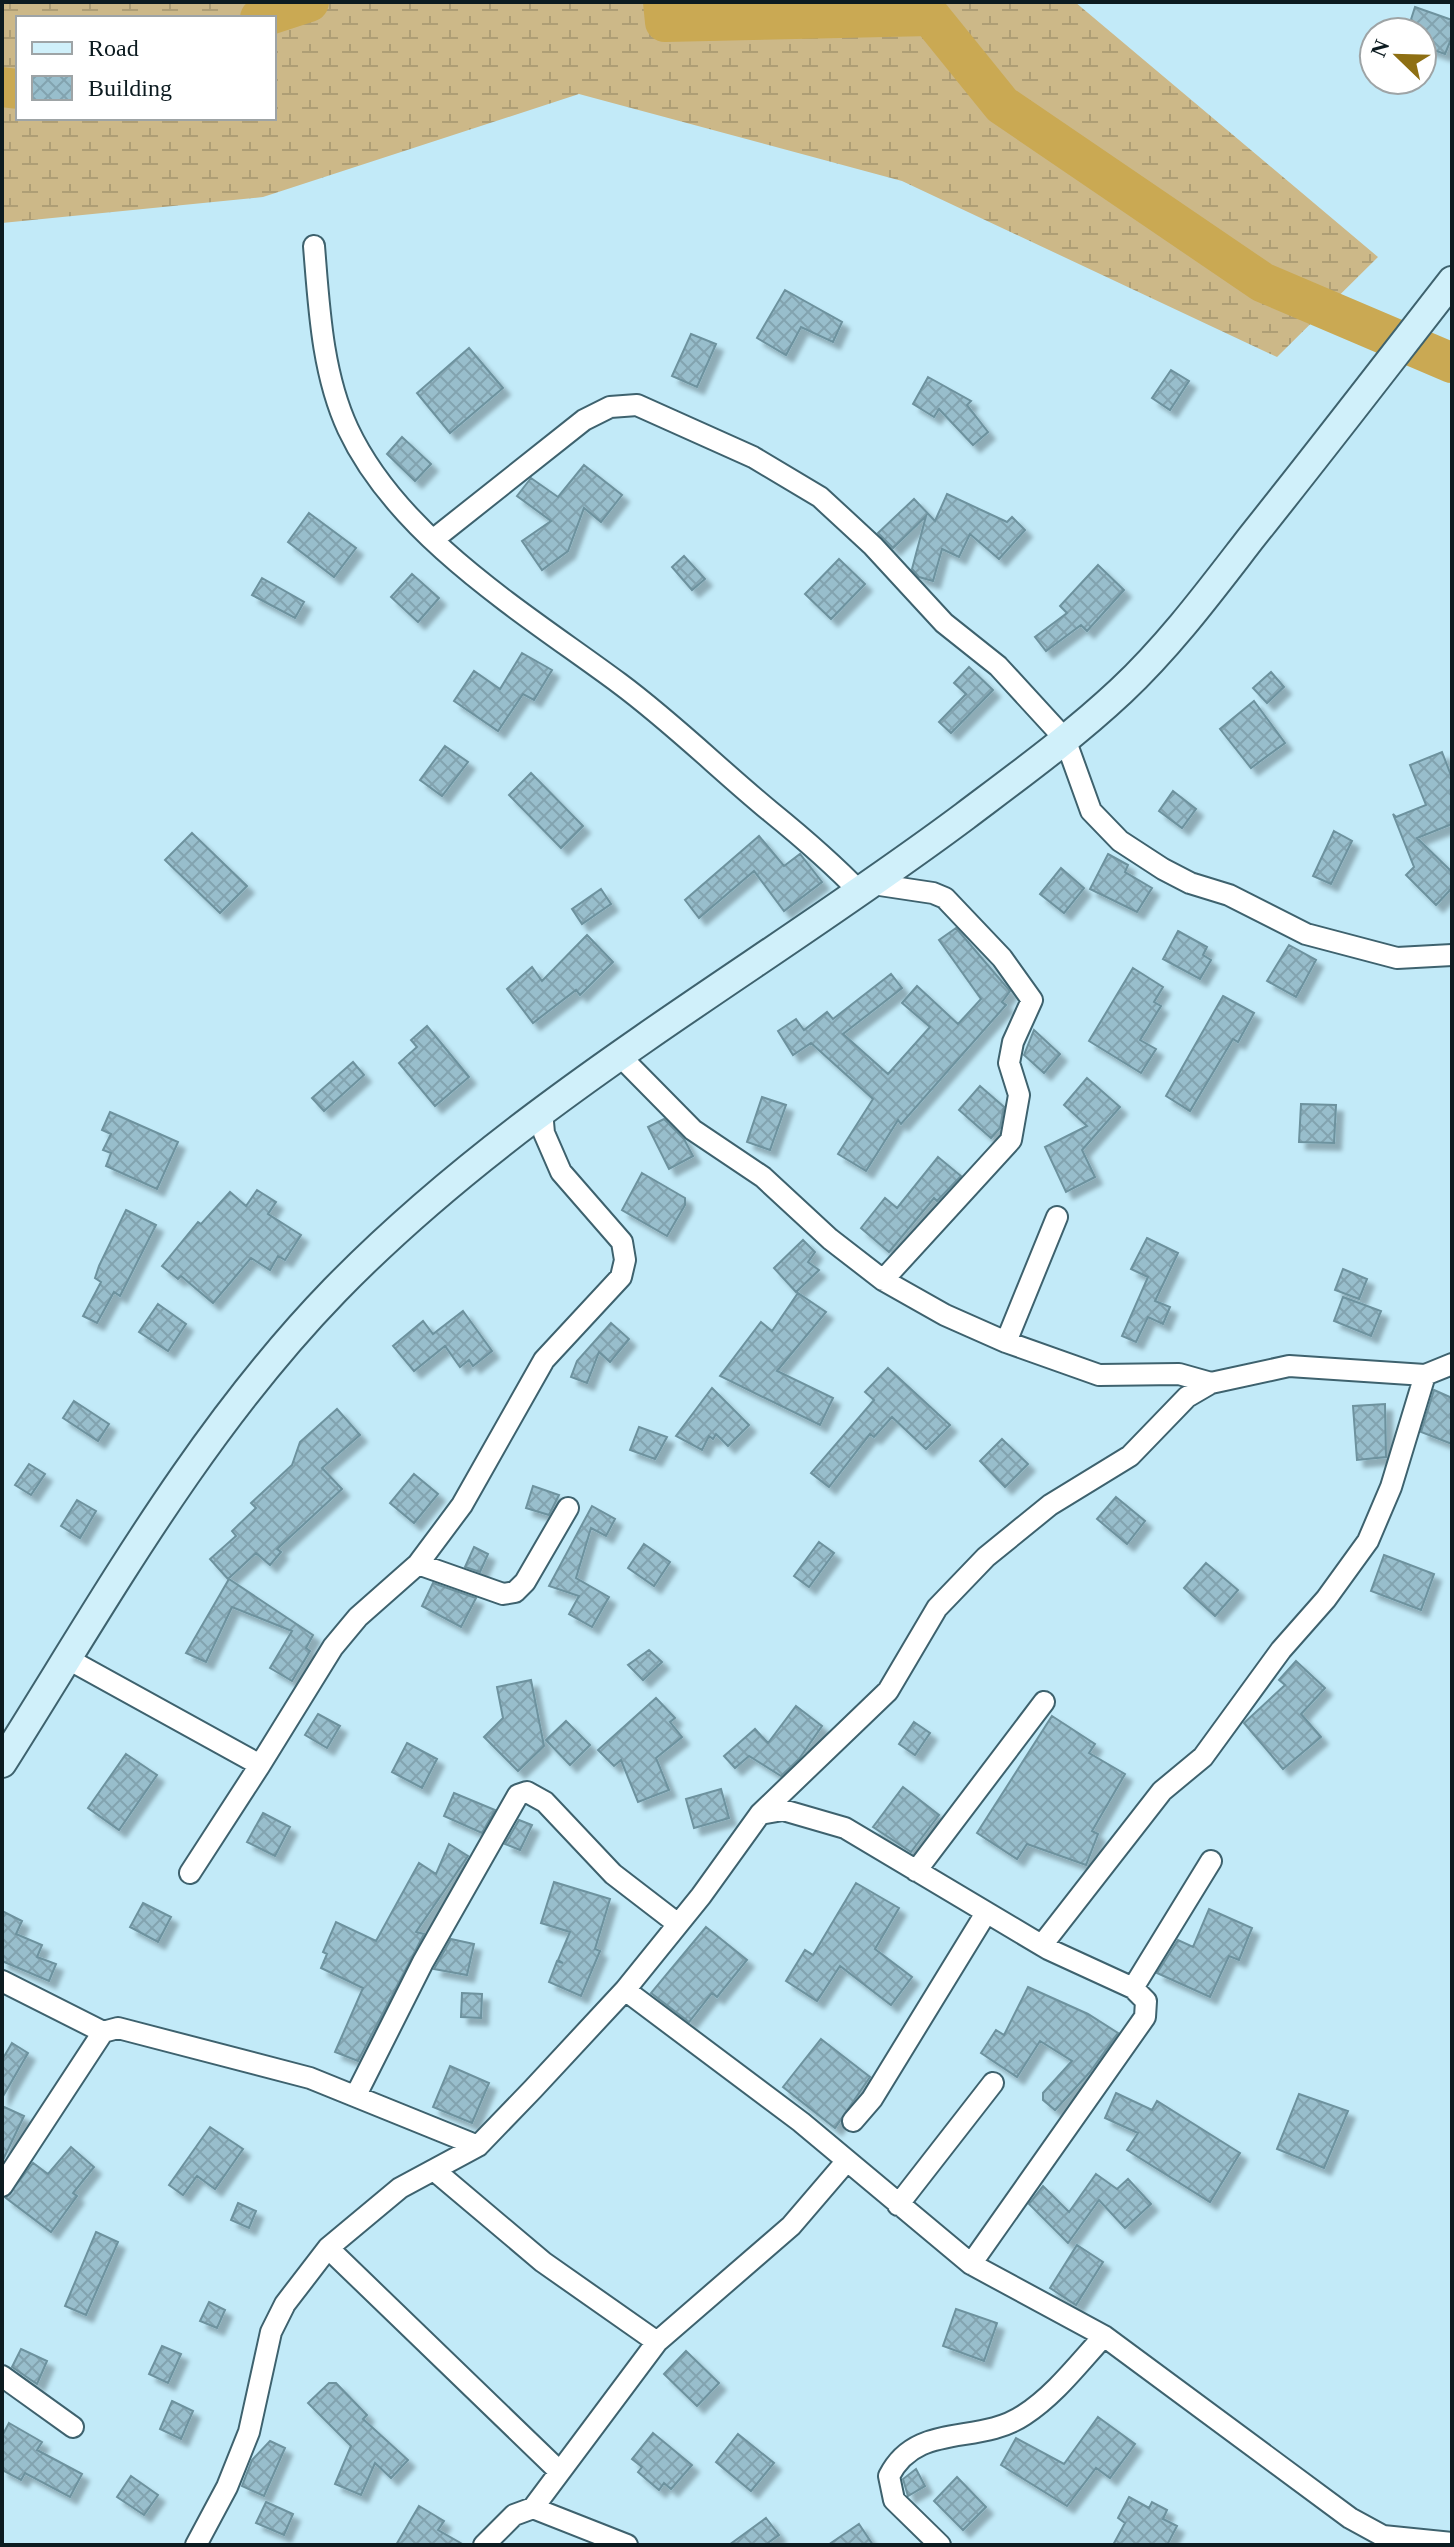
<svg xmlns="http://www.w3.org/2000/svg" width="1454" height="2547" font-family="Georgia,serif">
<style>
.wetland{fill:url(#wetland-marsh);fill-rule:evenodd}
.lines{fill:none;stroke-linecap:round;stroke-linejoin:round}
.river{stroke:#caa953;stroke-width:40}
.building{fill:url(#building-cross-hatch);stroke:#6d929e;stroke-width:2;filter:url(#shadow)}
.minor-casing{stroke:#3e626e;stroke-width:24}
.secondary-casing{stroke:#3e626e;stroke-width:32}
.minor{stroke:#fff;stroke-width:20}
.secondary{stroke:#d0f0fa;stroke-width:28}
</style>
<defs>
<pattern id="wetland-marsh" width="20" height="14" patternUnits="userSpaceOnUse" patternTransform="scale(2)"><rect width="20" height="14" fill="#ccb888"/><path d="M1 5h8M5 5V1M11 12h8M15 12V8" fill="none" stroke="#ae9e75"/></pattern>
<pattern id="building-cross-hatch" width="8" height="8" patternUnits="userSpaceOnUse" patternTransform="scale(2)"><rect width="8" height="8" fill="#98becc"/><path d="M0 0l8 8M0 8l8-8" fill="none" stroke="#82a3af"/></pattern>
<filter id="shadow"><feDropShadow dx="7" dy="7" stdDeviation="2" flood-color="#0004"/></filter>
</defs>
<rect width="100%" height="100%" fill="#c2eaf8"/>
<path class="wetland" d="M2,2H1075L1378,257L1277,357L902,181L579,94L263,197L2,223ZM18,18H274V118H18Z"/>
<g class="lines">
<path class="river" d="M663,2L665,22L930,16L1002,105L1262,282L1452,363
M260,18L309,2
M2,87L18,89"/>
</g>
<path class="building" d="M1415,7L1452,20V37L1445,54L1422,46V32H1407Z
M785,290L842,322L833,342L801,327L786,355L757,338Z
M691,334L716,344L697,387L672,376Z
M469,348L503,388L450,433L417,393Z
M1171,370L1189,381L1170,410L1152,398Z
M928,377L971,401L967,405L988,432L973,445L939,409L934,417L913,404Z
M402,437L431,464L415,481L387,454Z
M584,465L622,495L601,522L584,508L568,551L542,570L522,541L551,521L517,496L531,478L558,497Z
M947,494L1007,522L1012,517L1025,530L999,559L970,534L959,557L942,549L933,581L919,577L912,569L926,516L893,548L878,533L914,499L935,521Z
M309,513L356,548L334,577L288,542Z
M684,556L705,579L692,590L672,567Z
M839,559L865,584L831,619L805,594Z
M1098,565L1124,590L1087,631L1081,625L1046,651L1035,637L1067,613L1060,606Z
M412,574L439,598L418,622L391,597Z
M262,578L304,602L295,618L252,595Z
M522,653L552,670L534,700L523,694L498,731L454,701L474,671L500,689Z
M969,667L993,690L951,733L939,722L966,694L954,683Z
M1271,672L1284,687L1267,703L1253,688Z
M1254,701L1285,743L1251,768L1220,729Z
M445,746L468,762L442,796L420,780Z
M1442,752L1452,778V824L1417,838L1452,872V888L1436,905L1406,875L1414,867L1393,814L1396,817L1426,805L1410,765Z
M531,773L583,826L561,848L509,795Z
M1173,791L1196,809L1182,828L1159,811Z
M1334,831L1352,841L1331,884L1313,876Z
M192,833L247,886L220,913L165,860Z
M759,836L784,866L800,854L822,882L784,911L754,871L699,918L685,900Z
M1108,854L1128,865L1125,872L1152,888L1137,912L1090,889Z
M1061,868L1084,888L1064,913L1040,894Z
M601,889L611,904L582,924L572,909Z
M956,928L1010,991L1002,1002L1006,1005L901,1124L898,1120L866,1171L838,1154L873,1099L811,1043L793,1055L778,1031L796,1019L804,1030L827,1012L833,1019L891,974L902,988L843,1034L888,1074L930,1027L902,1003L917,986L958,1024L981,999L939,940Z
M1178,931L1207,947L1203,955L1211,960L1200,979L1163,959Z
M587,935L613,962L580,995L576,990L533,1023L507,989L532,967L542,981Z
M1289,945L1316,960L1296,997L1267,981Z
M1133,968L1163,987L1154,1002L1161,1006L1140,1040L1156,1049L1141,1073L1089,1041Z
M1223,996L1254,1013L1238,1042L1233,1039L1190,1111L1166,1096Z
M427,1026L469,1077L435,1106L399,1063L417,1047L411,1040Z
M1034,1030L1060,1054L1044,1073L1024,1055Z
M353,1062L364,1075L324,1111L312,1098Z
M1087,1078L1120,1107L1082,1150L1095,1177L1066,1192L1045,1147L1087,1126L1064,1105Z
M980,1086L1004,1107L1000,1128L991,1138L959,1110Z
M762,1097L786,1105L770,1150L747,1142Z
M1301,1104L1336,1105L1334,1143L1299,1142Z
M110,1112L178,1142L157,1189L106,1166L111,1153L103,1150L111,1134L102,1130Z
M664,1119L684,1139L693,1156L669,1169L648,1127Z
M938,1157L961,1176L937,1201L934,1198L889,1252L861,1228L885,1198L897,1208Z
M642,1173L685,1198V1205L667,1236L622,1210Z
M257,1190L276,1202L268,1214L301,1235L285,1260L278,1256L270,1270L251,1258L213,1303L181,1276L178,1279L162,1266L198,1222L201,1224L230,1192L246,1206Z
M126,1210L156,1225L120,1296L114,1292L97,1323L83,1316L101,1282L95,1278L99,1266Z
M1147,1238L1178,1253L1155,1301L1170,1307L1163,1324L1148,1317L1136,1342L1122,1336L1148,1277L1131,1269Z
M803,1240L815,1252L808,1262L819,1270L796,1292L774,1268Z
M1343,1269L1367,1279L1359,1299L1335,1290Z
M798,1293L826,1312L777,1371L833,1398L820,1425L720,1376L761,1322L772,1331Z
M1343,1297L1381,1311L1371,1336L1334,1321Z
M158,1304L186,1324L168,1351L139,1332Z
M463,1311L492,1351L473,1366L469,1360L460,1367L445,1346L414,1371L393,1346L423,1321L433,1334Z
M611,1323L629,1339L610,1362L599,1352L587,1383L571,1377L577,1361Z
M888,1368L950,1425L926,1449L892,1417L874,1437L870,1434L829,1487L811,1473L874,1400L865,1392Z
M712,1388L749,1425L728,1446L716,1434L713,1439L709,1436L702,1450L676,1436Z
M1434,1390L1452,1398V1444L1421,1432Z
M74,1401L109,1424L98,1441L63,1418Z
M1385,1404L1386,1457L1357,1460L1353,1406Z
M337,1409L360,1435L322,1468L342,1489L277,1549L281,1552L270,1565L256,1553L228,1579L210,1559L236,1536L232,1531L256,1508L251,1503L292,1465L300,1442Z
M639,1427L667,1437L655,1459L630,1450Z
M1002,1439L1028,1464L1005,1487L980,1461Z
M29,1464L45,1474L31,1495L15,1485Z
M414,1474L438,1494L414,1523L390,1503Z
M533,1486L559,1495L549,1515L526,1508Z
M1116,1497L1145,1521L1127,1544L1097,1519Z
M77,1500L96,1511L80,1538L61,1526Z
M592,1506L615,1519L606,1536L591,1528L576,1578L609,1597L592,1627L569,1614L579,1596L549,1586Z
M819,1542L834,1553L809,1587L794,1576Z
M644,1544L670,1562L654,1586L628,1568Z
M474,1547L488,1554L480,1572L465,1567Z
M1384,1555L1434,1574L1421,1610L1371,1591Z
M1206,1563L1238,1590L1215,1616L1184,1588Z
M229,1579L313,1635L306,1648L310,1651L292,1681L270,1668L292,1631L232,1607L206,1662L186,1653Z
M433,1583L476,1598L461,1627L422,1606Z
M649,1650L662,1662L643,1680L628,1665Z
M1296,1661L1325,1688L1301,1714L1321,1737L1283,1769L1244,1723L1285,1685L1279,1680Z
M531,1680L544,1746L518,1771L484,1737L503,1718L497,1687Z
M656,1698L675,1718L670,1722L682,1737L656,1758L669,1790L638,1802L621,1760L614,1766L598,1750Z
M796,1706L822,1726L799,1759L781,1776L749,1756L735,1768L724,1756L755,1729L768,1743Z
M318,1714L340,1726L327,1748L305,1735Z
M1052,1716L1095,1744L1089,1753L1125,1774L1092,1831L1098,1834L1086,1865L1027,1844L1017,1859L977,1833Z
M566,1721L590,1745L570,1765L546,1740Z
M914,1722L930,1733L915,1755L899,1744Z
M407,1743L437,1759L422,1788L392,1772Z
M126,1754L157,1775L119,1830L88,1808Z
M903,1787L939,1815L911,1852L873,1827Z
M721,1789L729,1818L694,1828L686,1799Z
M454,1793L495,1810L482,1833L444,1816Z
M263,1813L290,1827L275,1856L247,1842Z
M519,1820L532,1825L520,1850L505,1844Z
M449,1844L468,1856L416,1932L424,1934L358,2061L335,2052L363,1988L321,1968L327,1954L323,1952L336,1922L376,1941L419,1863L436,1874Z
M554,1882L610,1899L595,1949L600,1951L581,1996L549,1982L557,1961L563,1963L558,1960L570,1932L541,1923Z
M856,1883L899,1908L875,1949L912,1977L891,2005L840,1966L817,2001L786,1981L805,1950L813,1955Z
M143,1903L171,1917L158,1942L130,1927Z
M1209,1909L1252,1928L1239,1960L1229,1956L1210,1997L1157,1973L1178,1940L1193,1947Z
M2,1911L22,1921L16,1934L42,1945L37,1957L56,1964L49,1981L2,1961Z
M706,1927L747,1960L717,1997L712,1993L689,2022L651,1993Z
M451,1939L474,1944L467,1975L434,1969Z
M1028,1987L1088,2014L1118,2033L1090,2072L1055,2110L1043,2100V2093L1072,2061L1040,2041L1017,2077L981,2053L996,2030L1004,2035Z
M462,1993L482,1994L481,2018L461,2017Z
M821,2039L870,2077L835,2128L783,2087Z
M12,2043L28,2053L2,2098V2060Z
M450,2066L489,2083L472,2123L433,2107Z
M1116,2093L1152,2110L1157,2101L1240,2153L1210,2202L1127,2150L1138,2133L1105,2118Z
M1299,2094L1348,2111L1324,2168L1277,2149Z
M2,2106L24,2116L2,2162Z
M210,2127L243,2149L215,2189L197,2176L183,2195L169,2185Z
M71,2147L94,2167L73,2193L77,2196L51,2232L6,2198L33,2163L48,2174Z
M1096,2174L1117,2189L1128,2179L1151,2204L1125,2228L1099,2200L1068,2243L1029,2204L1043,2186L1069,2212Z
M238,2203L256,2211L249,2228L231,2220Z
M96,2232L118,2242L86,2315L65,2306Z
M1077,2245L1103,2262L1076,2305L1050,2288Z
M209,2302L225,2310L217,2328L200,2321Z
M956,2309L997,2323L984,2361L943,2346Z
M162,2346L181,2354L168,2383L149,2374Z
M21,2349L47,2361L37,2384L12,2367Z
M686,2351L719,2383L697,2406L664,2374Z
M329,2383H336L367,2415L363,2419L408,2460L391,2478L375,2463L361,2495L335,2484L351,2446L308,2403Z
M172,2401L193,2411L181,2439L160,2429Z
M1098,2417L1135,2444L1110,2478L1096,2468L1067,2506L1001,2465L1016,2438L1064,2464Z
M9,2423L42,2442L37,2450L82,2474L70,2497L25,2473L21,2480L2,2470V2436Z
M653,2433L692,2465L671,2489L664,2483L659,2490L638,2472L642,2467L632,2459Z
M738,2434L774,2463L751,2491L716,2462Z
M270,2441L285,2448L264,2496L242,2486L252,2460Z
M916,2469L925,2486L908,2496L903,2479Z
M131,2476L158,2495L144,2515L117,2497Z
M957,2477L986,2507L963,2530L934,2501Z
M1129,2497L1149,2508L1152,2502L1167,2510L1163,2519L1177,2526L1167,2545H1113L1125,2523L1118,2518Z
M266,2502L293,2514L284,2535L256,2523Z
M419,2506L444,2521L438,2530L464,2545H396Z
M766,2518L779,2535L765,2545H729Z
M859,2524L873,2545H828Z"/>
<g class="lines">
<g class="minor-casing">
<path id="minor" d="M314,246C319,307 322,373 348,429C399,538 526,614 619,683C673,723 720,770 771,812C803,838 832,863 861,893
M434,539L584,420L610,407L637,405L753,457L820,497L873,546L944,623L998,666L1065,739L1091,811L1120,841L1163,869L1190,883L1229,895L1306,934L1397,958L1452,955
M873,884L933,893L945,898L1002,958L1032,1000L1013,1042L1009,1063L1019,1095L1011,1140L883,1280
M620,1056L693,1130L763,1177L830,1239L883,1280L945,1315L1006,1342L1099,1375L1179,1374L1211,1383
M1006,1342L1057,1217
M418,1564L503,1594L515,1592L525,1582L568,1508
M68,1659L260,1765L333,1647L358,1617L418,1564L462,1505L544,1360L621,1277L625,1260L622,1242L561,1172L544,1133L542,1111
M760,1814L783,1810L845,1828L1048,1949L1133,1988L1211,1861
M916,1871L1044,1702
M190,1873L260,1765
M1042,1945L1162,1791L1203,1757L1281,1650L1326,1599L1368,1541L1391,1487L1425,1375
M2,1981L103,2032
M625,1990L801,2122L971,2264L1104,2336L1350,2518L1383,2536L1452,2543
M356,2095L423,1962L518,1795L527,1792L545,1802L613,1874L678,1924
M853,2121L872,2099L986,1913
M434,2170L543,2262L657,2342
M2,2186L103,2032L118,2028L310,2078L478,2146
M898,2205L993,2083
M328,2248L560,2472
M971,2264L1145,2017L1146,2001L1133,1988
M2,2376L73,2427
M533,2508L657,2342L791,2226L845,2163
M196,2545L227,2487L249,2432L271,2332L285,2304L328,2248L400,2188L478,2146L533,2089L625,1990L701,1896L760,1814L888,1691L937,1608L986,1557L1050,1505L1130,1456L1187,1397L1211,1383L1289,1366L1425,1375L1452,1364
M484,2545L514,2515L533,2508L627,2545
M940,2545L894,2500L889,2476C917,2421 978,2446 1024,2415C1055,2395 1079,2363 1104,2336"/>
</g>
<g class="secondary-casing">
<path id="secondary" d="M2,1763C105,1600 199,1430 335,1290C519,1101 755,973 965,816C1018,776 1073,736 1121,691C1170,645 1210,591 1251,538C1319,453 1385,367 1452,281"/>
</g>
<use href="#minor" class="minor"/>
<use href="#secondary" class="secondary"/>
</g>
<rect width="1454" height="2547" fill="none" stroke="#0c1b20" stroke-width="8"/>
<rect x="16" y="16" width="260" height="104" fill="#ffffff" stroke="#9ea4a6" stroke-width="2"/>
<rect x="32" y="42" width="40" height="12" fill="#d0f0fa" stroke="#9ea4a6" stroke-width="2"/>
<text x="88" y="56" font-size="24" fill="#0c1b20">Road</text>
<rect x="32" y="76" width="40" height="24" fill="url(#building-cross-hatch)" stroke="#9ea4a6" stroke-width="2"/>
<text x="88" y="96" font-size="24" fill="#0c1b20">Building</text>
<g transform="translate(1398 56) rotate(293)"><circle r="38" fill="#ffffff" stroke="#9ea4a6" stroke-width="2"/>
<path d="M0-6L14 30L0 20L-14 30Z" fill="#8e6f13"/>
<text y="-12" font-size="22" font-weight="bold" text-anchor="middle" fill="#0c1b20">N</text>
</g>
</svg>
